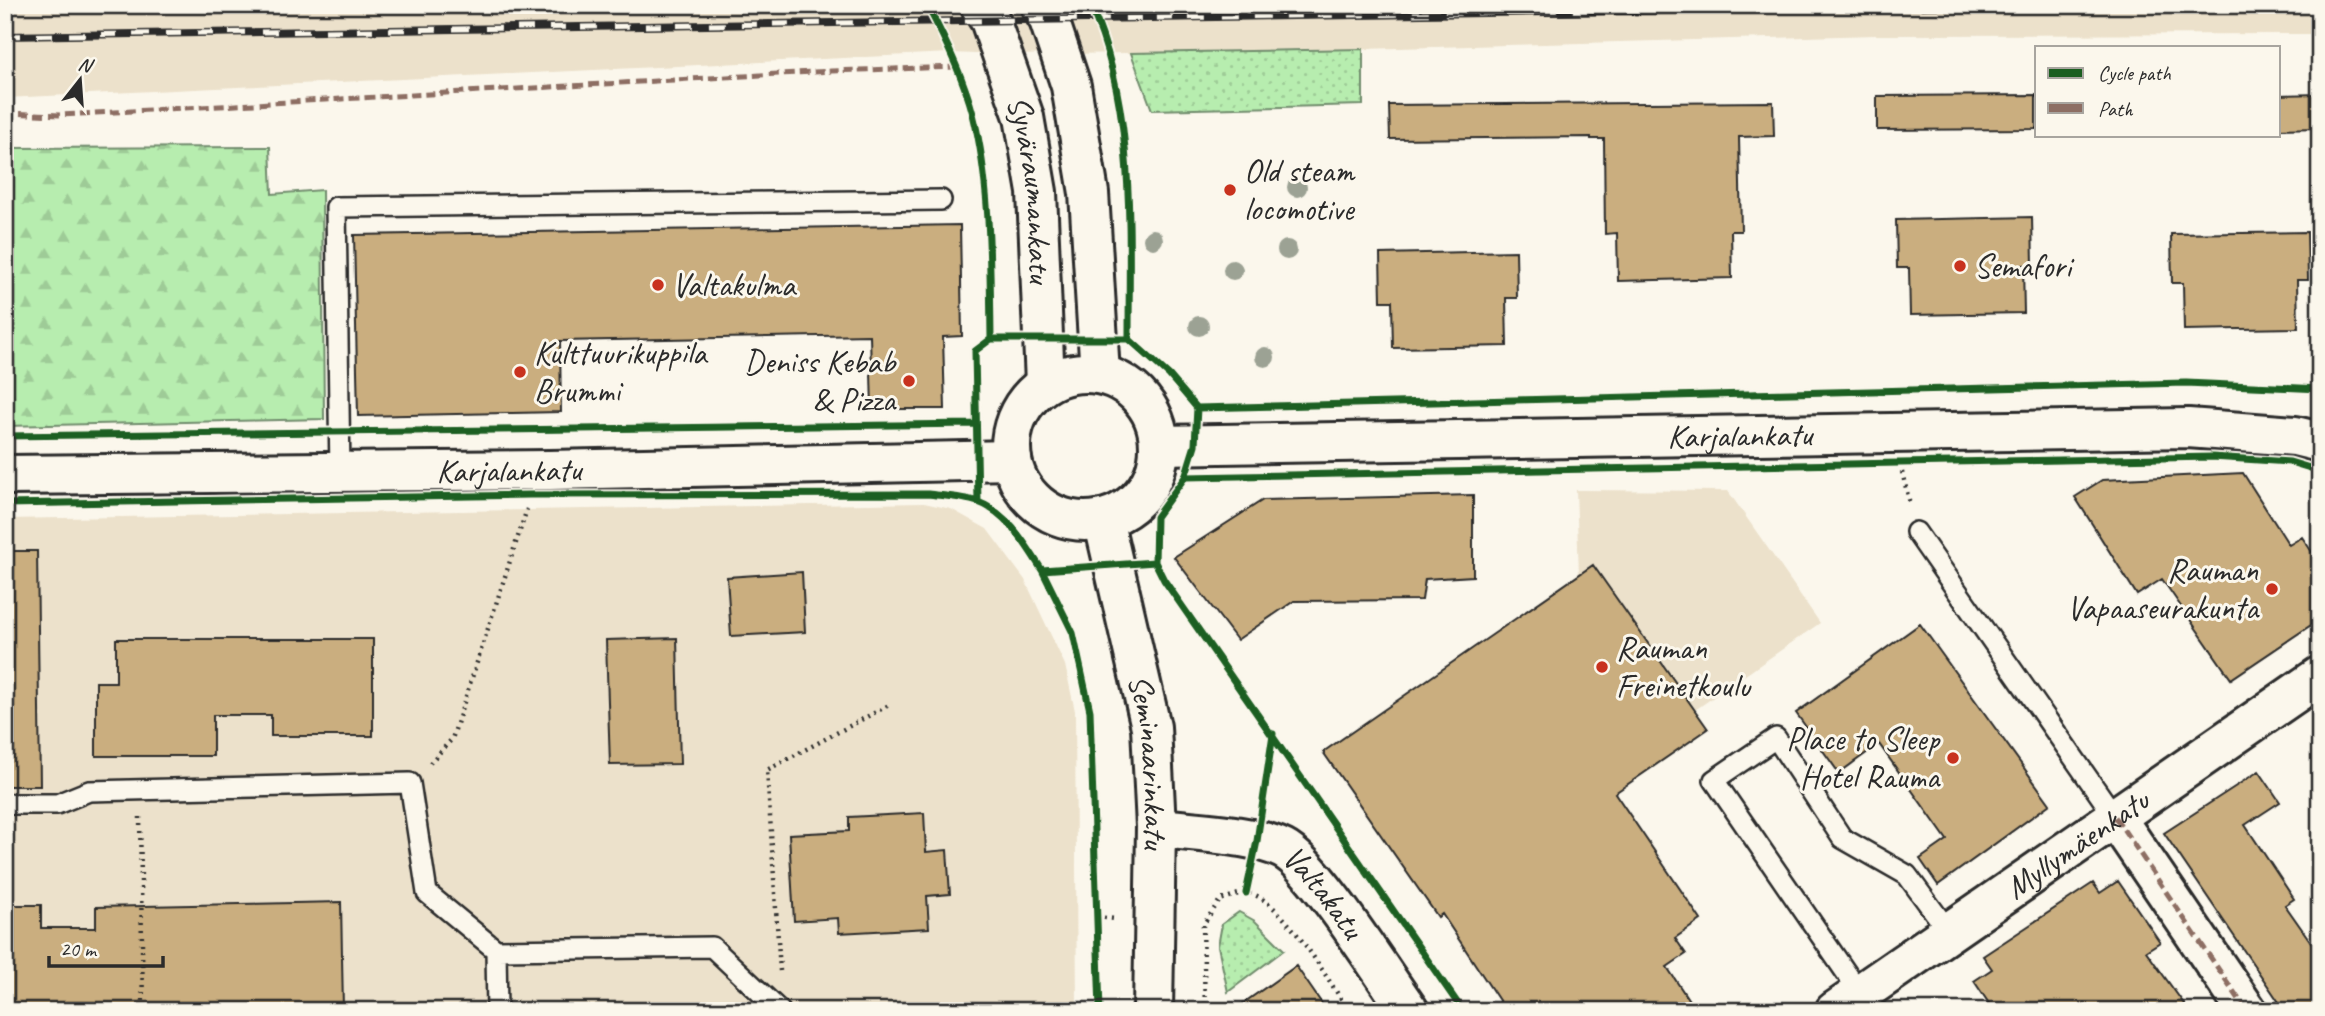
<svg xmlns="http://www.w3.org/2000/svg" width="2325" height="1016" font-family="Caveat,sans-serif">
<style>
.built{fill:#ece1cb}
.grass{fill:url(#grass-dots);stroke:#718c6d;stroke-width:2}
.forest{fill:url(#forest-firs);stroke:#718c6d;stroke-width:2}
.building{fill:#caae7f;stroke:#2b2b2b;stroke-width:2}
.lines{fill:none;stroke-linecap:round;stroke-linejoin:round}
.service-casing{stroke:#2b2b2b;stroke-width:24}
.minor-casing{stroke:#2b2b2b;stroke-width:44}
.secondary-casing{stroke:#2b2b2b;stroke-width:44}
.path{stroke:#2b2b2b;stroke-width:4.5;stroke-dasharray:2 5;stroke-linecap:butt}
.service{stroke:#fbf7ec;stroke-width:19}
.minor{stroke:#fbf7ec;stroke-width:38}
.secondary{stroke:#fbf7ec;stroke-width:38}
.rail-casing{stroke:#2b2b2b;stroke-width:8}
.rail{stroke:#fbf7ec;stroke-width:5;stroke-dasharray:16;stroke-linecap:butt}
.quiet{stroke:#8d6e63;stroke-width:5;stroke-dasharray:10 5;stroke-linecap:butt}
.cycleway-casing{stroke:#fbf7ec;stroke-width:11}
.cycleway{stroke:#1b5e20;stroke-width:7}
.tree{fill:#9ca294}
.poi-dot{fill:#c8321e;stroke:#fbf7ec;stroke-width:2.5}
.labels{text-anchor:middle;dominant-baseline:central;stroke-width:6;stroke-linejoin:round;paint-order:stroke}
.poi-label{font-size:33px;fill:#2b2b2b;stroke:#fbf7ec;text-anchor:start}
.street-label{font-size:33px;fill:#2b2b2b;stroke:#fbf7ec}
</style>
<defs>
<pattern id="grass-dots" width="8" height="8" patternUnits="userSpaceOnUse" patternTransform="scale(1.75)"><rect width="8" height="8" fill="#b7edaf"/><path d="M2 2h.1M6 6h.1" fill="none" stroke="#9ecb97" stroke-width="1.8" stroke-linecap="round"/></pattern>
<pattern id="forest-firs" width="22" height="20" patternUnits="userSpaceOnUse" patternTransform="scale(1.75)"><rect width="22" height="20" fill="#b7edaf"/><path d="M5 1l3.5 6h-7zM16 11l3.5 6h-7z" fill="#9ecb97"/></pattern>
</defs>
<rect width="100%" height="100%" fill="#fbf7ec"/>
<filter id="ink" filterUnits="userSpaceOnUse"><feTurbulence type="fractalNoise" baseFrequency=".0143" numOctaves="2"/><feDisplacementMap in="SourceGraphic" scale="14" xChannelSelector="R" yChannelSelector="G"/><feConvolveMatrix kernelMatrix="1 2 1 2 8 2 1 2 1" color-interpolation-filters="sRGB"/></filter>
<g filter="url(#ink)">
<path class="built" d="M5,5H2320V34L1876,35L1363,49L1002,55L950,53L5,98Z
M1576,490L1728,491L1820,623L1695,710L1708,729L1438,917L1323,752L1579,575Z
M924,503L951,509L987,529L1025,580L1065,665L1075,711L1077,1011H5V519Z"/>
<path class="grass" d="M1363,49V105L1152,110L1131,53Z
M1239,912L1255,921L1284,950L1228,992L1218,946L1222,924Z"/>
<path class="forest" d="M270,147L272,194L322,190L324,419L5,426V148Z"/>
<path class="building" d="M2320,94V128L2278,129V95Z
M2036,95V129L1877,130V96Z
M1773,102L1774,136L1739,137L1741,231H1731L1732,278L1618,281L1617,233L1605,234L1604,139H1591V137L1390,139L1389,105Z
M2032,217L2033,265H2023L2024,313L1910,315L1909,268H1897L1896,220Z
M960,225L962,336L943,337L945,409H872L870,335L560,341L561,412L358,416L354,235Z
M2307,232L2308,280H2297L2298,328L2184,330L2183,283H2172L2171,234Z
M1516,251L1517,298H1506L1507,346L1393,348L1392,301H1381L1380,254Z
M2243,473L2289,545L2302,537L2320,564V619L2231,679L2162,579L2137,595L2075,497L2102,480Z
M1473,495V576L1425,579L1422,600L1294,601L1237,640L1174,557L1263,500Z
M5,551H37L40,786H5Z
M1593,565L1708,729L1615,793L1701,920L1675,938L1686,954L1667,967L1696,1011H1506L1442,914L1438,917L1323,752Z
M802,572L805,632L731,636L727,577Z
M1920,624L2050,804L1938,885L1920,859L1947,840L1879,744L1839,773L1796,713Z
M677,638L680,764L610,765L606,640Z
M116,639H373V736H271V715H213V756H96V682H116Z
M2259,771L2280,802L2245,825L2294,899L2285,905L2320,955V1011H2285L2164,833Z
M924,813L926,852L947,850L950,894L927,896L929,928L839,933L838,918L794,921L789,834L849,831V817Z
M2118,881L2160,942L2146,951L2189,1011H1994L1974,981L1992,969L1983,956L2093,883L2100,893Z
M341,902L343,1010L5,1011V905H41V928H96V907Z
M1296,966L1327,1011H1232Z"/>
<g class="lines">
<g class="service-casing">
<path id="service" d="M340,472L336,207L941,200
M1916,532L2115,817
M5,804H57L89,791L410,783L427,893L496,950
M1860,993L1714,780L1776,738L1842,838L1907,875L1949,932
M497,1011L496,950L712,947L780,1011"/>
</g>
<g class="minor-casing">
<g id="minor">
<path id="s1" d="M1103,519L1151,727L1156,827L1153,1011"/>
<path d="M2115,817L2247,1011"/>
<path id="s2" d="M1156,827C1194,833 1250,833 1283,849C1314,864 1385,978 1409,1011"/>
<path id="s3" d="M1835,1011L2320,676"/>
</g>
</g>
<g class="secondary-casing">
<g id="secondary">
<path id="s4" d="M980,5L990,20L1024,117L1037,192L1045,384"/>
<path d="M1040,5L1049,20L1071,86L1089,193L1100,374"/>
<circle cx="1085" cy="447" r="74"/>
<path id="s5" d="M1159,445L2188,428L2295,436L2320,442"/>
<path id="s6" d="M5,475L550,470L1012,460"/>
</g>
</g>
<path class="path" d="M1902,472L1910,504
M430,763L452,739L527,509
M140,817L143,1011
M1097,917L1115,919
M780,971L767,770L889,705
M1205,1011L1203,925L1220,900C1228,898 1238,893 1246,893C1280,894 1330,984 1349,1011"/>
<use href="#service" class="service"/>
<use href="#minor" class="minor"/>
<use href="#secondary" class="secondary"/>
<g class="rail-casing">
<path id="rail" d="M5,36L1991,5"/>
</g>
<use href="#rail" class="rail"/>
<path class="quiet" d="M5,113L62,115L831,71L956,67
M2115,817L2247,1011"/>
<g class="cycleway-casing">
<path id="cycleway" d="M927,5C945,39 963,76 973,114C991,186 990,265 991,339
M1090,5C1136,105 1129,232 1129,339
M1197,408L2186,383L2320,389
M5,436L976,424
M978,502L975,351L991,339H1129L1169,375L1197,408L1195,445L1185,477L2212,457L2290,462L2320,471
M5,504L530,495L928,494C944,496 963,497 978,502C1008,513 1026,545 1042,570L1155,562L1156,517L1185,477
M1155,562L1164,580L1463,1011
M1042,570L1073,633L1090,711L1100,1011
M1246,893L1257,841L1273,734"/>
</g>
<use href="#cycleway" class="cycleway"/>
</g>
<g class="tree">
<circle cx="1297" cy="187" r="10"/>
<circle cx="1153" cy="239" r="10"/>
<circle cx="1287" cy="250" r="10"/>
<circle cx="1233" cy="270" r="10"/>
<circle cx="1199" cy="326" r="10"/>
<circle cx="1265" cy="357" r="10"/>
</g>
</g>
<g class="poi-dot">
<circle cx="1230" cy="190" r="7"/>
<circle cx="1960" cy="266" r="7"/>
<circle cx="658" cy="285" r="7"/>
<circle cx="520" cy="372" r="7"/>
<circle cx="909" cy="381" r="7"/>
<circle cx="2272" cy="589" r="7"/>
<circle cx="1602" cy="667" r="7"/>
<circle cx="1953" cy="758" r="7"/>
</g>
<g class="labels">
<g class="poi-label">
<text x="1244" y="171">Old steam<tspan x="1244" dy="38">locomotive</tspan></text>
<text x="1974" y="266">Semafori</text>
<text x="672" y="285">Valtakulma</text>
<text x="534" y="353">Kulttuurikuppila<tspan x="534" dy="38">Brummi</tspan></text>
<text x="895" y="362" text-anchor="end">Deniss Kebab<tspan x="895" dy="38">&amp; Pizza</tspan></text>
<text x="2258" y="570" text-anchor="end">Rauman<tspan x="2258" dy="38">Vapaaseurakunta</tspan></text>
<text x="1616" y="648">Rauman<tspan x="1616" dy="38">Freinetkoulu</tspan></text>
<text x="1939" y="739" text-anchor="end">Place to Sleep<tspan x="1939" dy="38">Hotel Rauma</tspan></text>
</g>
<g class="street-label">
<text stroke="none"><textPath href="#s4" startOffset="194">Syväraumankatu</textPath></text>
<text stroke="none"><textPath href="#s5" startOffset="581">Karjalankatu</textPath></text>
<text stroke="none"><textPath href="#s6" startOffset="504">Karjalankatu</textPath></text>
<text stroke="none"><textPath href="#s1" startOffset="248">Seminaarinkatu</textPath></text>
<text stroke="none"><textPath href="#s3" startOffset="294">Myllymäenkatu</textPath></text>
<text stroke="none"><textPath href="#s2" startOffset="189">Valtakatu</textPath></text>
</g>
</g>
<rect width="2325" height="1016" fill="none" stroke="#fbf7ec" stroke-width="28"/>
<rect x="14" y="14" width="2297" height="988" fill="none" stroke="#2b2b2b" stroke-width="2.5" filter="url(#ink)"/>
<rect x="2035" y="46" width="245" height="91" fill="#fbf7ec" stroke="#a8a59f" stroke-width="2"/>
<rect x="2048" y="68" width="35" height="10" fill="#1b5e20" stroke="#a8a59f" stroke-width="2"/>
<text x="2098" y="80" font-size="21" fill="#2b2b2b">Cycle path</text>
<rect x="2048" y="103" width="35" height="10" fill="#8d6e63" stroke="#a8a59f" stroke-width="2"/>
<text x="2098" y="116" font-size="21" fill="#2b2b2b">Path</text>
<g transform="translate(80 80) rotate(17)" stroke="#fbf7ec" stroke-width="5" paint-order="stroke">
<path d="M0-5L12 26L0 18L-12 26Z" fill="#2b2b2b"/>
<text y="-10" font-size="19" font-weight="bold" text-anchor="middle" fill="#2b2b2b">N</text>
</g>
<path d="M49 956v10h114v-10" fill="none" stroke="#2b2b2b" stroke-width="3.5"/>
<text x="60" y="956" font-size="21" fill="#2b2b2b" stroke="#fbf7ec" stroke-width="5" paint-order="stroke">20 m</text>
</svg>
